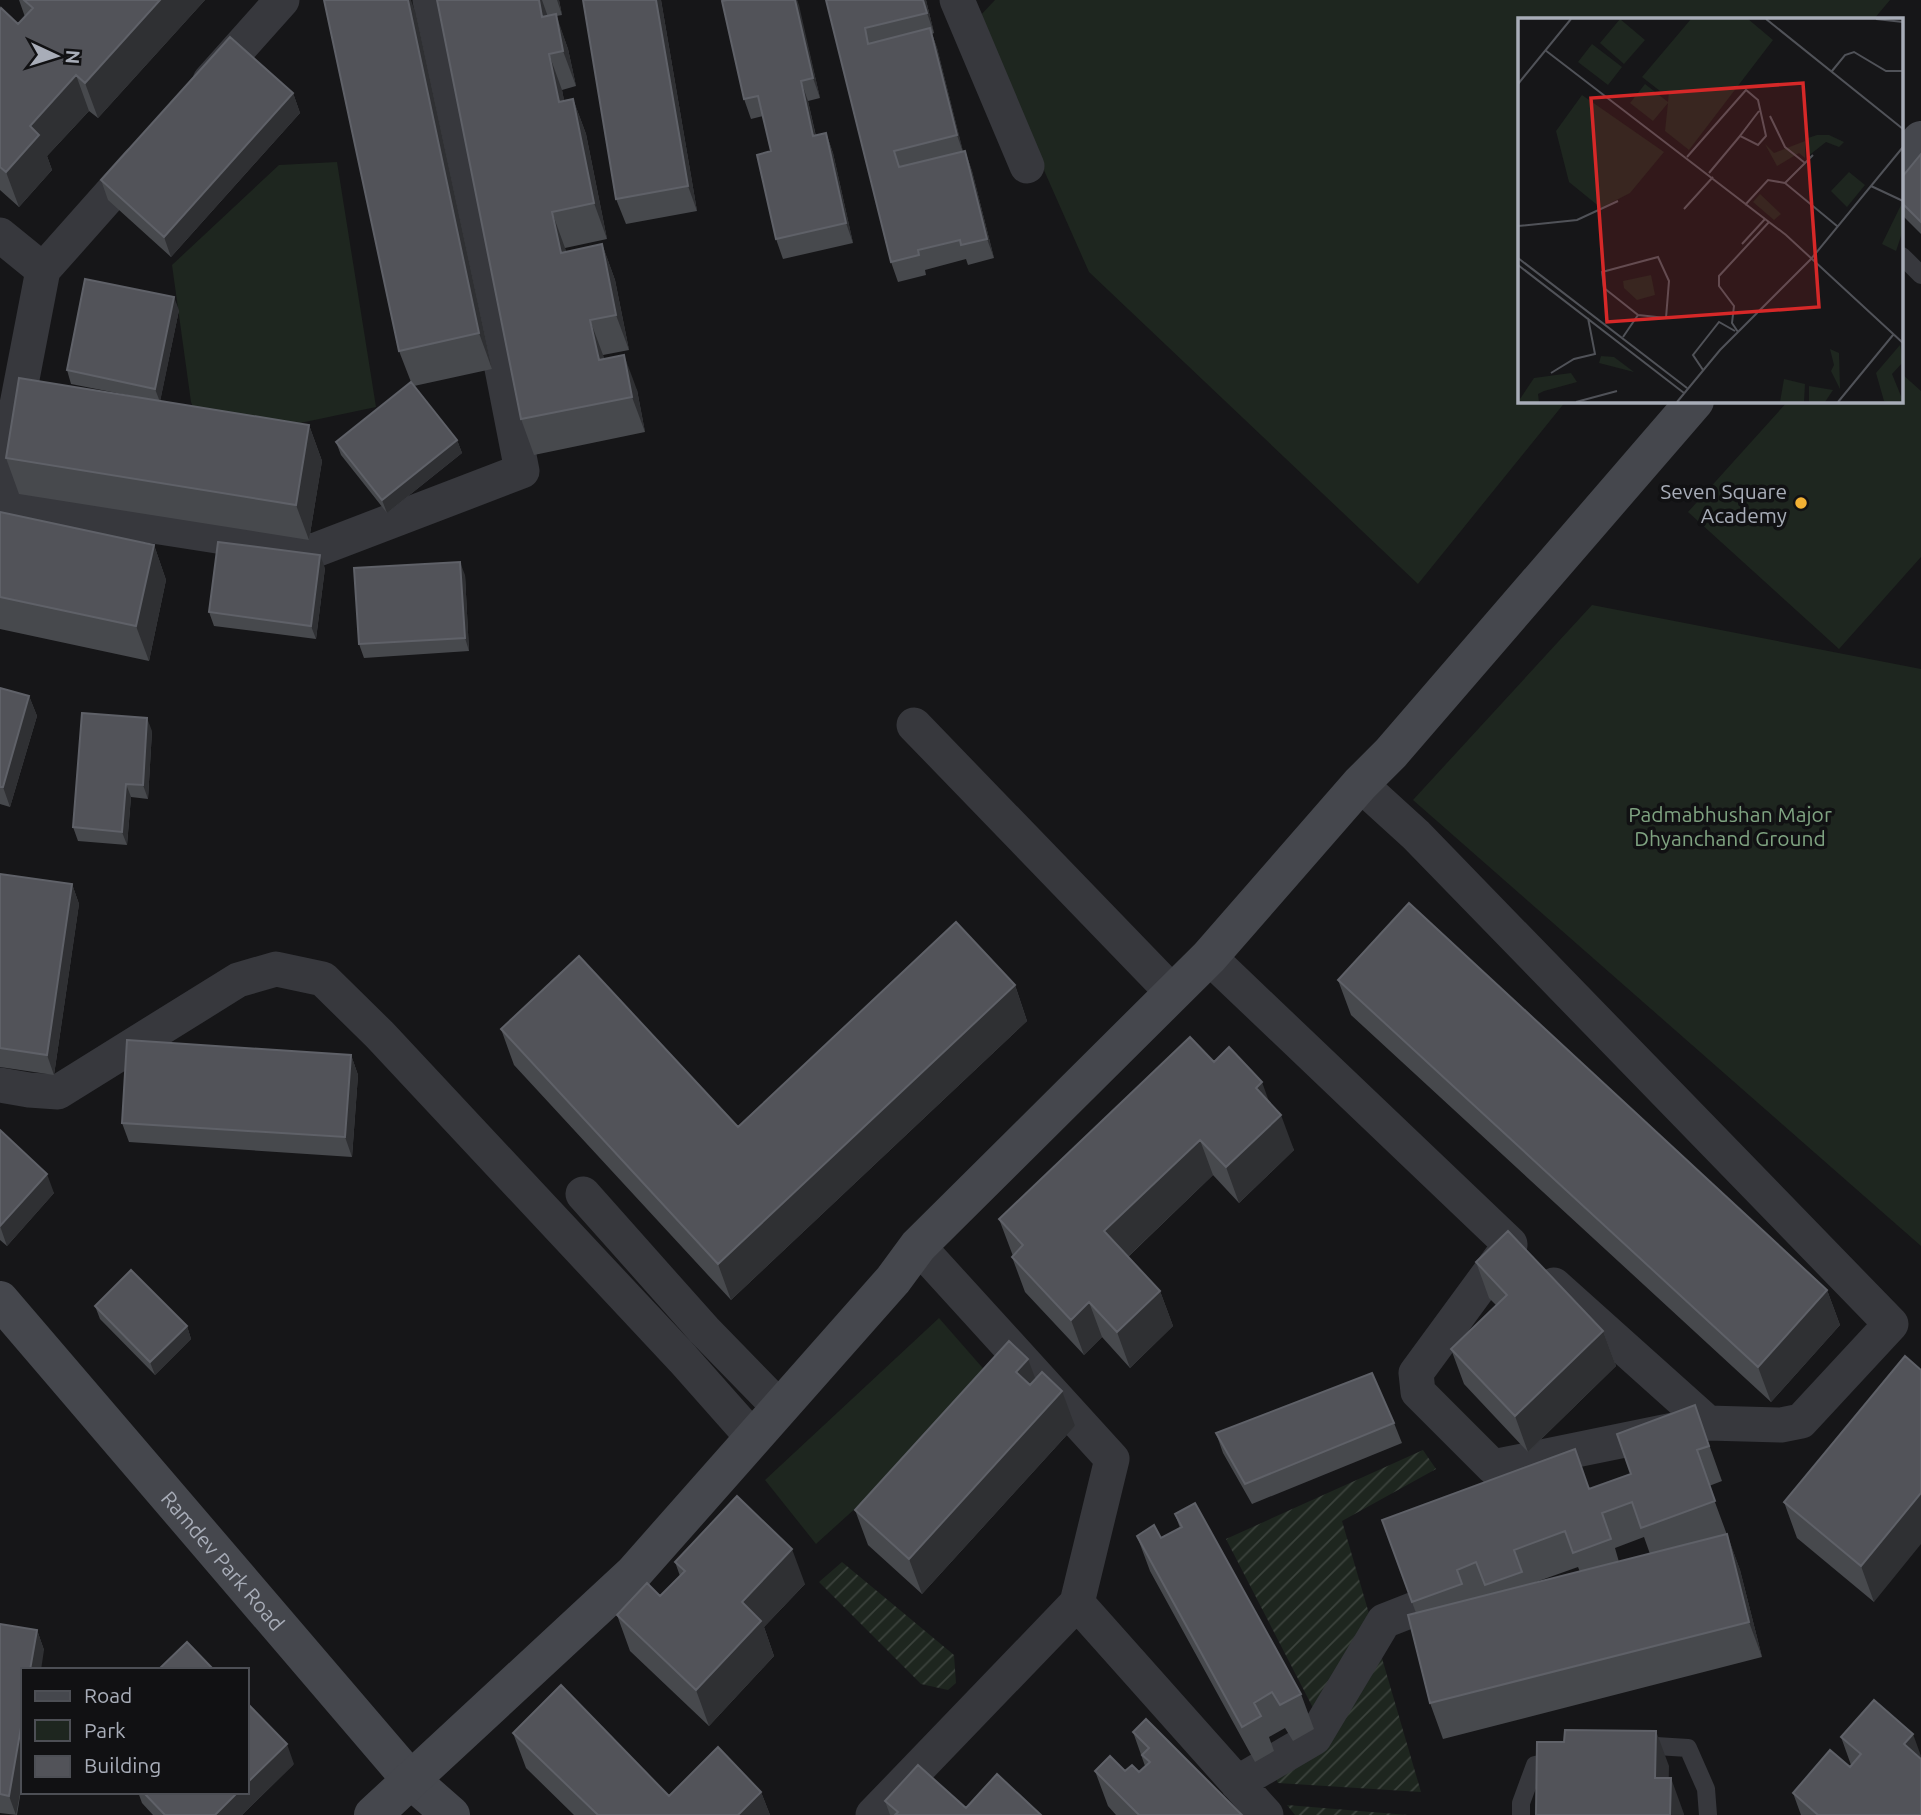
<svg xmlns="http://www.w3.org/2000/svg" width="1921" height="1815" font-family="Ubuntu,sans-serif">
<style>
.park{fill:#1e261f}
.garden{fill:url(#garden-furrows)}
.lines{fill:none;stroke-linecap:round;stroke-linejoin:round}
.lane{stroke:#37383d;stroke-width:18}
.street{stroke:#37383d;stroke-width:35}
.secondary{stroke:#45474d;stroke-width:38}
.wall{fill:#47494d;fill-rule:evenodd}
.shaded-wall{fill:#2f3033}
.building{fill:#525359;stroke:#5f6168;stroke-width:2}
.poi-dot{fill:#f2b134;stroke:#111113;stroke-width:2.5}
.labels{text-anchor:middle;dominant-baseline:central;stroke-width:7;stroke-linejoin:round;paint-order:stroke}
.poi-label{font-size:21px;fill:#a8adb8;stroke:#111113;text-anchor:end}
.park-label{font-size:21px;fill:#7fa381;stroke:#111113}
.street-label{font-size:21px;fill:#a8adb8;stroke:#111113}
.inset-road{fill:none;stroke:#505258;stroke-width:2}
.view{fill:#d62828;fill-opacity:0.15;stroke:#d62828;stroke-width:3.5}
.inset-edge{fill:none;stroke:#a8adb8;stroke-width:3.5}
</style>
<defs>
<pattern id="garden-furrows" width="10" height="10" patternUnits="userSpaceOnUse" patternTransform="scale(1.75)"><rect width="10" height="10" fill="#1e261f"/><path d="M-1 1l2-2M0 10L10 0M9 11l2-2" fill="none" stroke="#3c433d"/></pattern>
</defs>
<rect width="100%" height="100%" fill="#161618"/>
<path class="park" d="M995,0H1890L1874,19H1520V401H1566L1418,584L1089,272L977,19Z
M337,162L376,407L239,436L198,422L191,402L172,265L279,165Z
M1902,374L1921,391V557L1839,649L1688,512L1788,401H1902Z
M1592,605L1921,669V1246L1413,800Z
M939,1318L995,1382L816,1544L765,1480Z"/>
<path class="garden" d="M1423,1450L1436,1469L1342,1521L1421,1792L1278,1783L1270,1765L1329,1739L1226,1539Z
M842,1562L954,1655L956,1683L948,1690L921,1684L819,1582Z
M1287,1805L1408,1815H1295Z"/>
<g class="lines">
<path class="lane" d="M1902,256L1921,275
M1640,1745L1688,1748L1706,1789L1708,1815
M1521,1815V1803L1535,1765L1558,1760"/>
<path class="street" d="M957,0L1027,166
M210,81L282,0
M0,235L43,270
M0,493L43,270L138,163
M0,502L313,551L522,471L430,0
M914,725L1173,993
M1360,784L1416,835L1891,1324L1801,1421L1781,1425L1708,1423L1493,1467L1418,1392L1416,1373L1510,1245
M1209,957L1510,1244
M0,1085L29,1090L58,1092L238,980L276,969L323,979L380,1035L683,1359L753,1438
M583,1194L704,1330L780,1408
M918,1246L1112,1459L1077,1603
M1554,1285L1708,1423
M1237,1783L1314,1738L1384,1621L1458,1592
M873,1815L1077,1603L1266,1815"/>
<g class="secondary">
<path d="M1902,162L1921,140"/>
<path id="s1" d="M0,1300L411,1780L451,1815"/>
<path d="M373,1815L633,1574L893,1280L918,1246L1209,957L1360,784L1391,753L1695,401"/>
</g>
</g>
<path class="wall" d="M19,0H205L98,118L89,111L47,156L52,170L19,207L0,190V10L18,24L25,17Z
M437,0H559L562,15L556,16L568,49L576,86L562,90L564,101L573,99L586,134L607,239L565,248L566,252L602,244L615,280L629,350L603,355L604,359L637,390L645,432L534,455L521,419Z
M661,0L697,211L626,224L616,199Z
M727,0H797L820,98L808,101L816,136L826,133L833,153L853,243L783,259L776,239L771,151L763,116L751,119L744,99Z
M826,0H926L934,33L932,34L937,48L963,152L965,151L972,171L994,258L968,265L966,259L925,270L926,275L898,282L891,262Z
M416,14L492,369L414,386L457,440L462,453L387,513L341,455L336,442L411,382L399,351Z
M293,93L300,113L171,257L108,200L101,180Z
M1921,154V234L1902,215V177Z
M179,310L160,401L309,425L322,461L309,540L19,494L6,458L132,396L71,384L67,370Z
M0,512L154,545L166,580L149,661L0,629Z
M325,568L316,639L214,626L209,612Z
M465,575L469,651L364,658L359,644Z
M0,688L29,696L37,716L10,807L0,804Z
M152,731L148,799L131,797L127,845L78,841L73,827Z
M0,874L72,884L79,904L54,1075L0,1067Z
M1338,980L1827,1290L1840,1325L1771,1402L1351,1015Z
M1015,985L1027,1021L731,1300L514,1065L501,1029L738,1127Z
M351,1055L358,1075L352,1157L129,1142L122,1123Z
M1214,1062L1269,1101L1294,1150L1239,1203L1213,1175L1128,1257L1160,1291L1173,1326L1130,1368L1102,1337L1084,1355L1025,1292L1012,1257L1013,1256L999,1219Z
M0,1130L54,1193L7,1246L0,1240Z
M1476,1262L1603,1331L1616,1366L1528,1452L1464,1384L1451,1349L1496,1305L1489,1298Z
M95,1306L187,1326L191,1339L155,1375L100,1319Z
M1921,1370L1874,1602L1797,1538L1784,1502Z
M1035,1379L1075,1426L922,1594L868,1545L855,1510Z
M1695,1405L1722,1481L1709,1486L1740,1570L1762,1657L1443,1739L1430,1703L1416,1613L1382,1520L1590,1489L1631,1474ZM1644,1537L1650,1554L1619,1562L1615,1548ZM1578,1567L1580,1572L1530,1584Z
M1394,1423L1402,1443L1252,1504L1223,1453L1216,1433Z
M1175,1514L1301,1694L1314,1729L1293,1741L1285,1728L1269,1737L1274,1751L1255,1762L1150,1571L1137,1536L1161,1538L1180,1528Z
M675,1562L805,1584L764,1627L774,1656L709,1726L630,1651L617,1615L660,1596L680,1576Z
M0,1624L37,1630L44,1650L23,1670V1778L17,1815L0,1813Z
M1874,1700L1921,1815H1801L1793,1793L1850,1767L1851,1765L1841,1737Z
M1133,1732L1242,1815H1116L1108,1806L1095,1771L1139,1772L1145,1766Z
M513,1733L669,1796L761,1792L770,1815H574L526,1768Z
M294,1764L242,1815H153L142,1803L138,1792H247Z
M885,1801L966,1808L1041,1815H890Z"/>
<path class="shaded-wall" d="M160,0H205L98,118L85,83Z
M408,0H411L416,14L492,369L479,333Z
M539,0H542L548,17H542Z
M557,0H559L562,15Z
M656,0H661L697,211L688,186Z
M795,0H797L799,5L820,98L813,78Z
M923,0H926L934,33L927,13Z
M556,14L568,49L576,86L563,51Z
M930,28L937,48L964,155L957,135Z
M549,54L562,90L572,137L559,102Z
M76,75L89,111L47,156L52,170L19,207L6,172L30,126Z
M801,81L808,101L820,156L813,136Z
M293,93L300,113L171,257L164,237Z
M573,99L586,134L607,239L594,203Z
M826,133L833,153L853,243L846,223Z
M965,151L972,171L994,258L987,239Z
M552,212L565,248L574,289L561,253Z
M602,244L615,280L629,350L616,315Z
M174,297L179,310L160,402L155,389Z
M590,320L603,355L611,395L599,360Z
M624,355L637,390L645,432L632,397Z
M309,425L322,461L309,540L296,505Z
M457,440L462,453L387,513L382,500Z
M154,545L166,580L149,661L136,626Z
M320,555L325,568L316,639L311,626Z
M460,562L465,575L469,651L465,638Z
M29,696L37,716L10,807L3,787Z
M147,718L152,731L148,799L143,785Z
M126,784L131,797L127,845L122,832Z
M72,884L79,904L54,1075L47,1055Z
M1015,985L1027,1021L731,1300L718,1264Z
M351,1055L358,1075L352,1157L345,1137Z
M1262,1082L1275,1118L1256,1088Z
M1281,1115L1294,1150L1239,1203L1226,1167Z
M1200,1140L1213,1175L1117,1267L1104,1231Z
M47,1174L54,1193L7,1246L0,1226Z
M1827,1290L1840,1325L1771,1402L1758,1367Z
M1160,1291L1173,1326L1130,1368L1117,1332Z
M1089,1302L1102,1337L1084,1355L1071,1320Z
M187,1326L191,1339L155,1375L150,1362Z
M1603,1331L1616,1366L1528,1452L1515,1416Z
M1028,1359L1041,1394L1029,1408L1016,1372Z
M1062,1391L1075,1426L922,1594L909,1559Z
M1921,1493V1544L1874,1602L1861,1566Z
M1727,1534L1740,1570L1762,1657L1749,1622Z
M792,1549L805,1584L764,1627L774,1656L709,1726L696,1690L742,1602Z
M37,1630L44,1650L41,1670H30Z
M23,1716V1778L16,1815L9,1796Z
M1656,1731L1669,1766L1668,1813L1655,1778Z
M1913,1734L1921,1756V1775L1904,1744Z
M287,1744L294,1764L242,1815H215L238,1792H247V1783Z
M1671,1778L1684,1814V1815H1670Z
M761,1792L770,1815H738Z"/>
<path class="building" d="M24,0H160L85,83L76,75L30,126L39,135L6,172L0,167V10L1,8L18,24L33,8Z
M324,0H408L479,333L399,351Z
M437,0H539L542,17L556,14L563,51L549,54L559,102L573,99L594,203L552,212L561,253L602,244L616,315L590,320L599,360L624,355L632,397L521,419Z
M583,0H656L688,186L616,199Z
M727,0H795L813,78L801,81L813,136L826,133L846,223L776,239L757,155L771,151L758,96L744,99L722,1Z
M826,0H923L927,13L865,28L868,44L930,28L957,135L894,151L899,167L965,151L987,239L961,245L960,240L918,250L919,255L891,262Z
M230,37L293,93L164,237L101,180Z
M1921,154V222L1902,203V177Z
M85,279L174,297L155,389L67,370Z
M19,378L309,425L296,505L6,458Z
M411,382L457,440L382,500L336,442Z
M0,512L154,545L136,626L0,597Z
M218,542L320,555L311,626L209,612Z
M460,562L465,638L359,644L354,568Z
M0,688L29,696L3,787H0Z
M82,713L147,718L143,785L126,784L122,832L73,827Z
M0,874L72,884L47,1055L0,1048Z
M1409,903L1827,1290L1758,1367L1338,980Z
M956,922L1015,985L718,1264L501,1029L579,956L738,1127Z
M1190,1037L1214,1062L1229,1047L1262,1082L1256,1088L1281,1115L1226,1167L1200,1140L1104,1231L1160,1291L1117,1332L1089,1302L1071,1320L1012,1257L1023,1245L999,1219Z
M127,1040L351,1055L345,1137L122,1123Z
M0,1130L47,1174L0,1226Z
M1508,1231L1603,1331L1515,1416L1451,1349L1507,1295L1476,1262Z
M131,1270L187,1326L150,1362L95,1306Z
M1009,1341L1028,1359L1016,1372L1030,1385L1042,1372L1062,1391L909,1559L855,1510Z
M1905,1356L1921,1370V1493L1861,1566L1784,1502Z
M1372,1373L1394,1423L1245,1484L1216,1433Z
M1695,1405L1709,1446L1697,1450L1715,1501L1641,1528L1632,1502L1602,1513L1611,1539L1573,1553L1565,1531L1514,1550L1522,1572L1485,1585L1476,1562L1457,1570L1462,1584L1412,1602L1382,1520L1575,1449L1589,1489L1631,1474L1617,1434Z
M737,1496L792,1549L742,1602L761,1621L696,1690L617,1615L647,1583L660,1596L685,1571L675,1562Z
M1195,1503L1301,1694L1280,1705L1272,1692L1254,1703L1261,1716L1242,1727L1137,1536L1154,1525L1161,1538L1182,1527L1175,1514Z
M1727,1534L1749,1622L1430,1703L1408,1615Z
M0,1624L37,1630L30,1670H23V1716L9,1796L0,1794Z
M187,1642L214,1670H158Z
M561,1685L669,1796L718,1747L761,1792L738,1815H598L513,1733Z
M1874,1700L1913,1734L1904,1744L1921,1759V1815H1818L1793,1793L1830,1750L1850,1767L1861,1754L1841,1737Z
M247,1703L287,1744L247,1783Z
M1146,1719L1242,1815H1139L1095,1771L1110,1756L1125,1771L1132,1765L1139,1772L1150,1762L1142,1755L1149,1748L1133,1732Z
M1565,1730L1656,1731L1655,1778H1671L1670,1815H1536L1537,1742H1564Z
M918,1765L966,1808L997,1774L1041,1815H895L898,1812L885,1801Z
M143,1792H238L215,1815H165Z"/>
<circle class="poi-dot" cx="1801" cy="503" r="7"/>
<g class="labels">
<g class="poi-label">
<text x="1787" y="491">Seven Square<tspan x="1787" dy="24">Academy</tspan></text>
</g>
<g class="park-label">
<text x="1730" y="814">Padmabhushan Major<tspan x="1730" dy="24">Dhyanchand Ground</tspan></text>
</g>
<g class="street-label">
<text stroke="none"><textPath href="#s1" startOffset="343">Ramdev Park Road</textPath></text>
</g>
</g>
<g transform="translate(1518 18)">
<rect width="385" height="385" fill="#161618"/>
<path d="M382,327L385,344L374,356L385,383L370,384L366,383L358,355Z" fill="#1e261f"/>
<path d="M102,1L127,22L106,46L82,25ZM173,1H230L255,22L171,132L147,113L150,85L135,103L112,85L127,66L150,84L151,73H142L124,59ZM74,26L104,49L90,67L60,44ZM64,77L146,134L112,175L83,190L51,164L38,113ZM242,176L263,196L256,202L235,184ZM133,257L137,277L119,282L106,270L105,263ZM266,361L287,366L286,384H262ZM291,368L315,372L307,384H291Z" fill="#1e261f"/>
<path d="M299,117H311L326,124L321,129L308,124L289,139L290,120ZM287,123V140L281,135L259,148L247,126L256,135ZM331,154L347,167L329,189L313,173ZM383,187L385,212L378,233L364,226ZM312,331L321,335L322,371L313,353L316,347ZM83,338L96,339L116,354L81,345ZM53,355L59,364L26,373L20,376L21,384H0L16,360Z" fill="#1e261f"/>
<path class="inset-road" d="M248,1L385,111M358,1L385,4M27,32L268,217L385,325M314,53L327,37L336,34L368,53H385M0,66L53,1M252,98L267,129L287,145M295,137L267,165L319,208M169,139L228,72L240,82L248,118L240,127L222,118L241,93M191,155L222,118M353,168L385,183M227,187L250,162L267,165M166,191L195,159M0,208L59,202L100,183M224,226L247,201M0,240L169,370M0,247L166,375M220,314L214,305L216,288L201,268V258L251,204M105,319L120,297L86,270L84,254L140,239L151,263L148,300L120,297M185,352L175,337L201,304L217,313M33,355L56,341L77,336L70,300M58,384L99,373M159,384L202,332L293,241L385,129M320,384L375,317"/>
<path class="view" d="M285,65L301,289L89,304L73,80Z"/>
<rect width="385" height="385" class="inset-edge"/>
</g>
<rect x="21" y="1668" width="228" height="126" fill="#111113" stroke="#4d4f55" stroke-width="2"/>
<rect x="35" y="1691" width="35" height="10" fill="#45474d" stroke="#4d4f55" stroke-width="2"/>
<text x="84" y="1703" font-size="21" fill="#a8adb8">Road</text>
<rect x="35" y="1720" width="35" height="21" fill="#1e261f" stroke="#4d4f55" stroke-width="2"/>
<text x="84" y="1738" font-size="21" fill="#a8adb8">Park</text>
<rect x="35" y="1756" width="35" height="21" fill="#525359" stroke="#4d4f55" stroke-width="2"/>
<text x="84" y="1773" font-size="21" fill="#a8adb8">Building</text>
<g transform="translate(56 56) rotate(94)" stroke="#111113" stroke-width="5" paint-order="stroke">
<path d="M0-5L12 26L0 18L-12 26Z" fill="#a8adb8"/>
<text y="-10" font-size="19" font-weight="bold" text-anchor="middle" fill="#a8adb8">N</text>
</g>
</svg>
